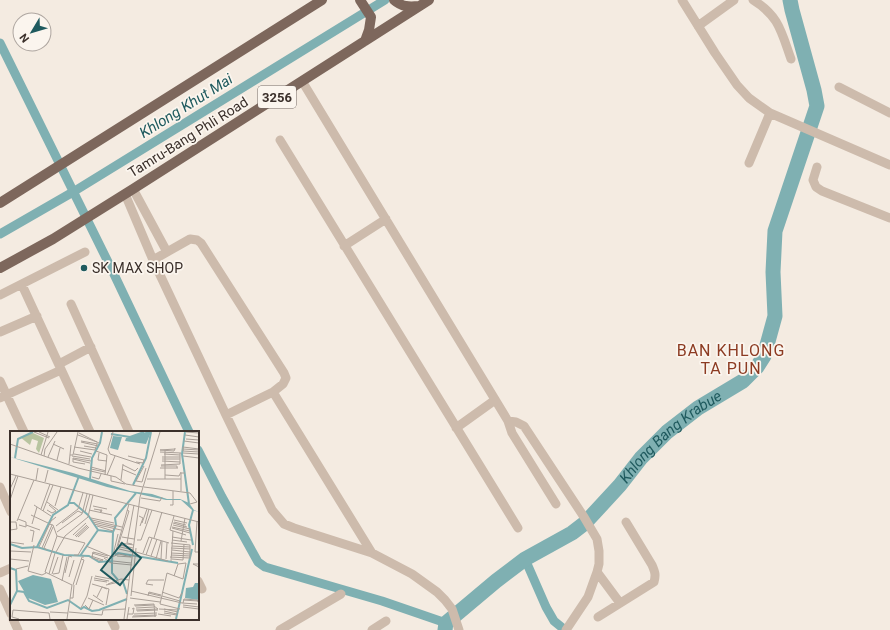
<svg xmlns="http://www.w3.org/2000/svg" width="890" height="630" font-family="Roboto,sans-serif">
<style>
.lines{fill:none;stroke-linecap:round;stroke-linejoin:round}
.canal{stroke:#7fb0b2;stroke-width:9}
.river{stroke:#7fb0b2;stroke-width:15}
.minor{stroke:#cdbbac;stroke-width:9}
.major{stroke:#7d675c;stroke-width:10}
.poi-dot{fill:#1f5a5e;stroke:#fbf5ee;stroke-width:1.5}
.labels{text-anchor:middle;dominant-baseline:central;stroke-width:3.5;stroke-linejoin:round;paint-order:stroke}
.shield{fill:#fbf5ee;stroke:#756b66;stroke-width:1}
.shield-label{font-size:13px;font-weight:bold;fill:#3b302b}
.street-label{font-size:14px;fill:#3b302b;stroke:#fbf5ee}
.poi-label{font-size:14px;fill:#3b302b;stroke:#fbf5ee;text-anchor:start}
.water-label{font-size:15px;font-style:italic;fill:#1f5a5e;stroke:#fbf5ee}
.quarter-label{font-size:16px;letter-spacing:1px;fill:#8c3b22;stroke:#fbf5ee}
.inset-river{fill:none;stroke:#7fb0b2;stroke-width:2}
.inset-road{fill:none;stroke:#aaa098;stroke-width:1}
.view{fill:#1f5a5e;fill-opacity:0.15;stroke:#1f5a5e;stroke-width:2}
.inset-edge{fill:none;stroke:#3b302b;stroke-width:2}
</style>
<rect width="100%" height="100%" fill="#f4ebe1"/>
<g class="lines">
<path class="canal" d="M0,43L112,270L189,432
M0,234L73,192L385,0
M198,450L222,497L258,562L265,567L382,601L446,623
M525,559L546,607L554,621L565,630"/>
<path class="river" id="s1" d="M445,630L446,623L496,581L525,559L572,533L585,523L620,485L641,458L667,432L698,408L743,381L757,367L764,356L775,316L773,272L775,231L817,106L814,90L792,10L790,0"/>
<path class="minor" d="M682,0L715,53L737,85L749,98L770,113L890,165
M753,0C779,16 781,31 791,59
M698,26L734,0
M302,81L508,421L516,422L524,426L584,517L597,539L599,551V564L597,572L588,597L566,630
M839,87L890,113
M280,140L518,528
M749,163L770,113
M817,167L813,180L816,187L822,191L890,218
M133,189L167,252
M125,194L153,260L226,415L272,510L284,524L294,528L372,553L412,574L437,592L445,600L452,609L459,630
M344,246L386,219
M153,260L190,239L197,240L201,243L284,373L286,378L283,384L273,392L226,415
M22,285L90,432
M0,295L85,252
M71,304L129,432
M0,332L37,316
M59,364L91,347
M0,381L24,432
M273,392L372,553
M0,398L61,370
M508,421L512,433L556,504
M456,428L495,400
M0,487L11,512
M597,572L620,603
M0,573L11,568
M198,581L202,589
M0,589L11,614
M598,617L654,582C656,575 655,572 652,565L626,522
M13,619L18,630
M58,619L63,630
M111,619L115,627
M280,630L341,594
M372,630L386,621"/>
<path class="major" d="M360,0L371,17L369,30L365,41
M394,0C402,7 409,7 419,6
M0,203L322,0
M0,268L53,239L133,189L429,0"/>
</g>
<circle class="poi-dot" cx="84" cy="268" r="4"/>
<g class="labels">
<rect class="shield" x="258" y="86" width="38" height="22" rx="3"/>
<g class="shield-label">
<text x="277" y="97">3256</text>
</g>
<g class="street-label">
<text transform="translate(188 137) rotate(-32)">Tamru-Bang Phli Road</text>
</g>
<g class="poi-label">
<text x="92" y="268">SK MAX SHOP</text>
</g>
<g class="water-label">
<text transform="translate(186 106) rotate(-32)">Khlong Khut Mai</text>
<text stroke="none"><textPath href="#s1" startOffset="301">Khlong Bang Krabue</textPath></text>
</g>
<g class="quarter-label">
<text x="731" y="350">BAN KHLONG<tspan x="731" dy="18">TA PUN</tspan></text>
</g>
</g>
<g transform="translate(10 431)">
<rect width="189" height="189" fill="#f4ebe1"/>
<path d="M23,2L34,7L29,22L26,18L28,10L22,8L20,14L10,6Z" fill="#b8c4a0"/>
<path d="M136,1H141L136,13L115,10L116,7ZM103,5L112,6L108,19L100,17ZM0,26L63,42L120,60L142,63L157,68H170L179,72L184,79L189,81L182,79L171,69H156L97,56ZM23,144L41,148L48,171L35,174L18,167L8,150ZM185,152H189V169L175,167L176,157L183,156Z" fill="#7fb0b2"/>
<path class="inset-river" d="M175,1L172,23L179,73M101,3L120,6L134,1M5,27L8,8L23,1M80,48L82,27L90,12L92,1M123,54L136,27L141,1M59,72H64L78,84L88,99L70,125M88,99L103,101M0,113L12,117L27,116L54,124L79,125L89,131L102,130M183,114L179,94L183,79M27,116L43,84L58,74L69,45M105,124L108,122L168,132M0,137L6,139L7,160L0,174M108,149L102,142V132L103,101L106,94L105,87L126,62M113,151L117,163M7,160L14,161L19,170L37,177L58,169L71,178L74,176L82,180L89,179L117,168M166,188L182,118"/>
<path class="inset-road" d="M24,1L39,7M29,1L40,6M103,1L98,18L100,23L130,33M176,1L189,2M69,2L89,12M68,4L87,11M175,4L189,6M176,8L189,9M71,10L88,13M174,10L189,12M71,11L88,15M0,13L68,37L106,46L116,53L133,56M43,13L54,18M74,15L86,17M64,16L85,19L87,13M165,18L150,19L164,20L165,18V17M173,18L189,19M189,18L173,16V20L189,21M70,20L82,23M86,20L97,24L95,44M150,21L171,22M89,22L88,29L97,30M173,22L189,23M64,23L81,26M154,23L170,24M31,24L38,1M60,24H63L68,1M34,25L35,18L47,1M62,25L80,28M118,25L134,29L133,32L126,31M173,25L189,27M38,26L45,10M152,26H170M63,28L80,32M152,28H170M47,29L50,17M152,30L170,31M59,33L61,14M75,33L63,31V27L81,30M113,34L125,40L128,37M151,34L170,33V22M134,35L126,50L132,51L136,37M151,35H167V37M81,36L96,40M150,37H168M81,38L95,41M112,38L126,44M0,43L189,91M97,44L105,25M155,44L169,45L171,41M101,45V50L115,53M82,46L89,48L91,43M137,48H171M155,48V19M26,49L28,37M111,49L113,33M35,51L38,39M134,56L180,62L187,71L180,73M0,58L6,45M171,60V42H175M131,67L150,70L152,66M0,69L8,45M37,71L48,79M24,74L41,85M160,74H163V60M45,75L51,56M83,75L97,78M31,78L40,53M84,78L90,79H92L91,81L90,79M37,79L42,82L46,80L39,74M79,79L102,84M33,80L43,54M75,81L80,63M21,84L38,92M129,85L133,87L130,95M164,85L160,99L176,104M81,87L104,92M8,88L16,91V96L9,94M82,89L112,96M164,89L177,92M7,90L24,49M187,90L185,121H188M0,91H6L7,98L0,99M83,91L105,96M164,91L176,94M52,92L68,80L72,82M132,92L137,78M163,92L177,96M22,93L27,76M39,93L43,94L47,105L35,141L62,154L57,188M84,93L111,99M135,93L139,78M16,94L30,99M163,94L180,98M46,95L68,78L73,62M87,95L103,100M162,96L180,100M162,97L180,102M20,99L24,100L22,111M47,101L72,83L77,63M63,104L76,92M47,105L75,112L68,124H64M65,105L77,94M66,106L78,95M68,106L79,96M112,106L124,108M139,106L159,112M162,106L181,109M144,107L152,81M127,109H131L142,79M162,109L177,111M171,110L175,87M0,111L14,113M110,112L124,114M122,113L117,112L124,74M24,114L18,140L32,144L36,142M110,114L123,117M76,115L88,120M108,115L119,80L117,79M162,115L180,116M29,116L41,90L46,86M110,116L124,119M32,117L42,94M161,117L180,118M109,118L122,121M37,119L34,117L43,96M162,119L180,121M0,120L21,121M88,120L102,126L109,123L122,126M46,121L55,105L78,86L83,64M126,121L158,130M82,122L98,127M133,122L139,106M161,122L180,123M105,123L119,73M103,124L108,103M136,124L142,107M161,124L180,125M81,125L93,129M107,125L121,126M141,125L147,108M160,126L180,127V114L161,112M94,127L101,132L122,134M0,128L19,130M93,128L92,130L82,127L83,121L98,125M146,128L151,110M151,128L152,110M156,128L157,112M162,128L173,129L174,113M103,130L121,132M161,130L163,100M189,133H183L189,136M6,138L18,135M55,142L59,125L62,126M157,142L173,148L176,132L168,133L164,145M157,142L150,173L170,178M39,143L45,122M42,143L48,126M43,143L49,142L53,124M85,145L101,148M59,146L64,129M84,147L99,150M84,149L97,151M52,150L57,126M82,153L99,158L96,174M98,153L111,148L119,149M63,154L72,126H74M66,154L74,129L71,128M96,154L109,151M143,154L136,153L138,149H154M121,160L172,172M152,161L169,167L172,162M138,162L151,165M83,164L93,171M77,165L82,145M121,165L126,117M138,165L139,161L151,164M152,165L170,170M87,166L92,156L97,158M60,167H63L64,154M78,167L94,174M120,167L150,171M173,169L188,170M172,172L187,173M173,172L174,168L187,169L189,172M75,174L79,178L83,169M124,174L144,173L145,186M173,174L189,176M125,175L144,174M173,176L189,178M71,177L77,165M126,177L144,176M149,178L168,179M154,178L168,181M126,179L148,178L144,175M127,180L148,179M154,180L167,183M40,181L58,182M59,181L92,184L93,179L116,178M154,182L167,184M118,183H123L124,177L122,178M124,183L147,182M148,183L161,185M123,185L147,184M122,186L146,185M9,188L2,186L3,179L39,182L40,188M114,188L130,66L150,1M117,188L119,176"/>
<path class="view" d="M112,112L131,127L110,154L91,139Z"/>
<rect width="189" height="189" class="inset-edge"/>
</g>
<g transform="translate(32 32) rotate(232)"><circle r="19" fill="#fbf5ee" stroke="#aea6a0"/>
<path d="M0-3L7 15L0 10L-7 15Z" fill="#1f5a5e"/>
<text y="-6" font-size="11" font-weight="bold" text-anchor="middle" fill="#3b302b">N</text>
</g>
</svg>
